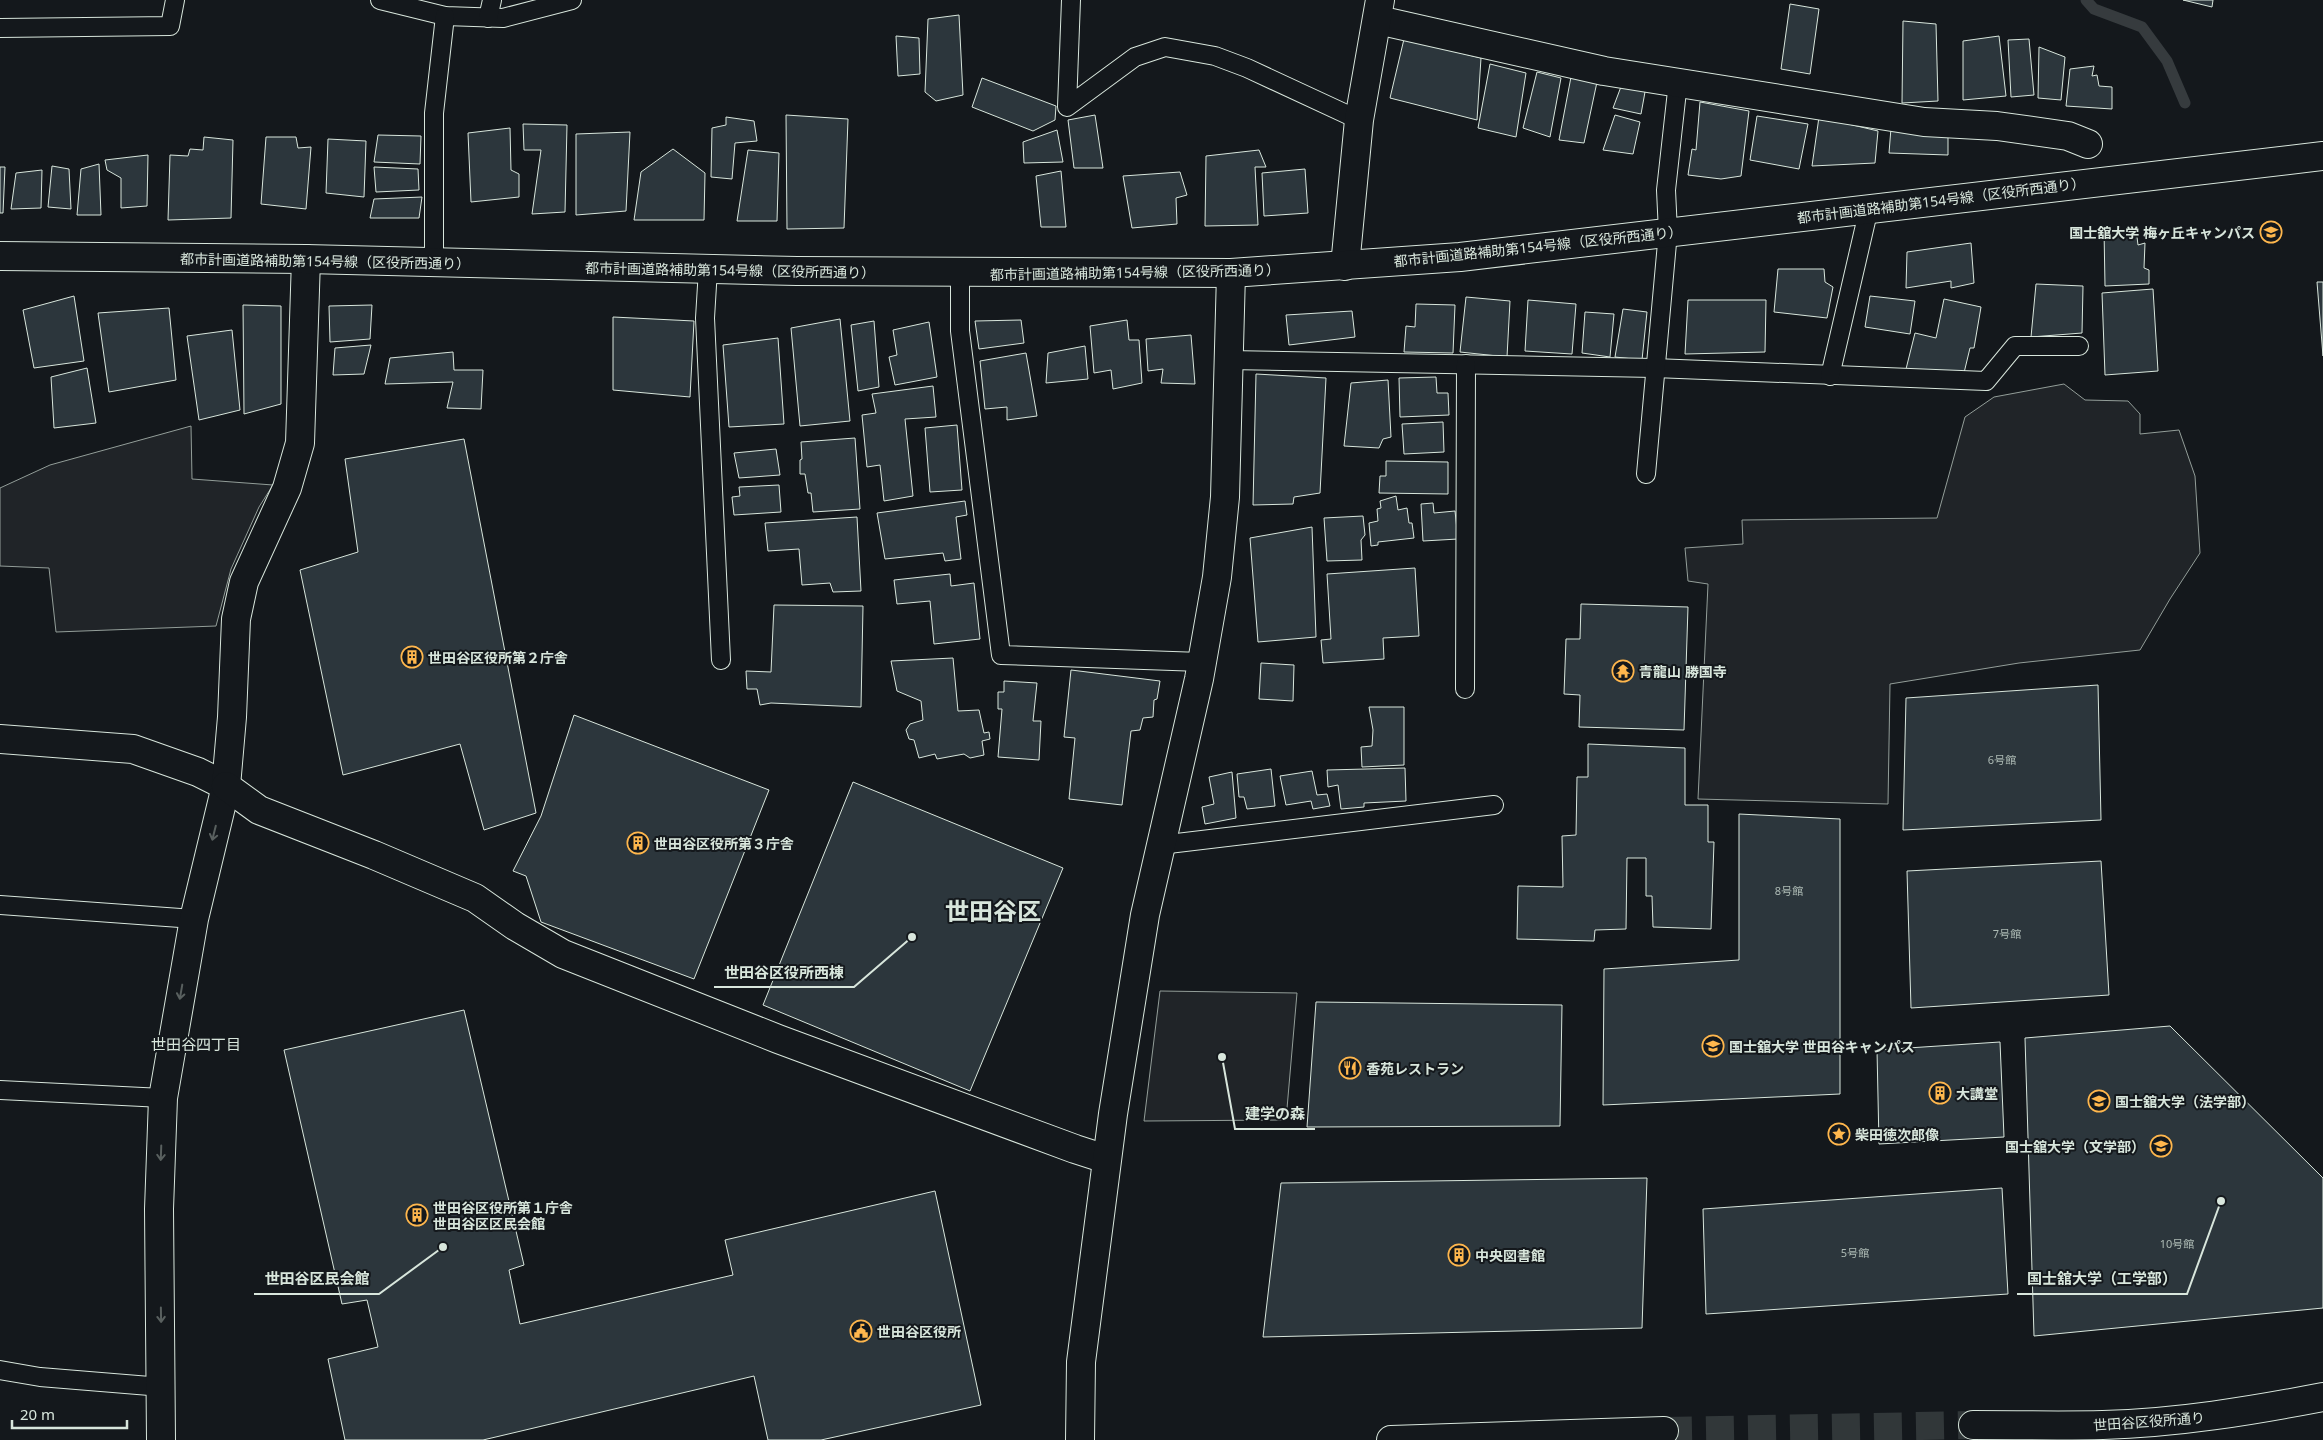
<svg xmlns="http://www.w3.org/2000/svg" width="2323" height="1440" font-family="'Noto Sans','Noto Sans JP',sans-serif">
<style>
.green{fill:#202428;stroke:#939e99}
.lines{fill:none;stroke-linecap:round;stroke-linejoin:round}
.stream{stroke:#363b3e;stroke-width:11}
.building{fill:#2c363c;stroke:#d8e6dc}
.secondary-tunnel{stroke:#313739;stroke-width:28;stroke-dasharray:28 14;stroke-linecap:butt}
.lane-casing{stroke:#d8e6dc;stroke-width:20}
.street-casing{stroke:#d8e6dc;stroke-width:30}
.secondary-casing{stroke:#d8e6dc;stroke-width:30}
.lane{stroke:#14181c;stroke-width:18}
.street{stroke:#14181c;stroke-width:28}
.secondary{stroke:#14181c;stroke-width:28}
.oneway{stroke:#59605f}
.labels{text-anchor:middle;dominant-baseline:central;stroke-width:4;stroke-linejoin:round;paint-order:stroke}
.number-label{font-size:11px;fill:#adbab4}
.street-label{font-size:14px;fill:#d8e6dc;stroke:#14181c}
.poi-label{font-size:14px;font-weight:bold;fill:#d8e6dc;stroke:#14181c;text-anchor:start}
.neighbourhood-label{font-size:15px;fill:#d8e6dc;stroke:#14181c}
.town-label{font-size:24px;font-weight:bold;fill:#d8e6dc;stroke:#14181c}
.leader{fill:none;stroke:#d8e6dc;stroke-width:2}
.callout-dot{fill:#d8e6dc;stroke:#14181c;stroke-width:2}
.callout-label{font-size:15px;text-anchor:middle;font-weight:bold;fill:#d8e6dc;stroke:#14181c;stroke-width:4;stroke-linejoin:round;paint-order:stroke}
</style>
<rect width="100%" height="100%" fill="#14181c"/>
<!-- green -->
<g class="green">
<path d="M2064 384 2085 400 2128 401 2140 414V434L2179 430 2195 476 2200 553 2170 599 2140 650 2019 663 1890 684 1888 804 1698 799 1708 584 1688 581 1685 548 1743 544 1742 520 1937 518 1965 417 1994 397Z"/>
<path d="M191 426 192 479 273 485 259 507 231 569 216 626 56 632 49 568 0 566V488L50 465Z"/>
<path d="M1160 991 1297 993 1286 1120 1144 1121Z"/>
</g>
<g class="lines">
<!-- stream -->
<path class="stream" d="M2086 0 2094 9 2142 27 2167 61 2185 103"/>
</g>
<!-- building -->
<g class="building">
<path d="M2183 0H2213L2212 7Z"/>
<path d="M1790 4 1819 9 1810 74 1781 69Z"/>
<path d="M959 15 963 95 936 101 925 92 928 19Z"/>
<path d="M1903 21 1936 24 1938 101 1902 103Z"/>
<path d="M896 36 919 38 920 74 898 76Z"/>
<path d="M1999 36 2006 96 1963 100V41Z"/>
<path d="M1404 39 1481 58 1477 120 1390 98Z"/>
<path d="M2029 39 2034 95 2011 97 2008 40Z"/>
<path d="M2039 47 2065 57 2061 100 2038 98Z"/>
<path d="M1490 64 1526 73 1516 137 1478 128Z"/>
<path d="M2094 66 2092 76 2097 75 2099 86 2112 87V109L2066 106 2070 69Z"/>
<path d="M1537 72 1561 78 1550 137 1523 128Z"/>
<path d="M1571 77 1597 82 1584 143 1559 140Z"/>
<path d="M982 78 1056 106 1055 120 1033 131 972 107Z"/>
<path d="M1622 84 1645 92 1641 114 1613 108Z"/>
<path d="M1700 102 1749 111 1741 176 1721 179 1688 175 1692 149 1696 150Z"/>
<path d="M786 115 848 119 844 228 787 229Z"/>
<path d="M1095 115 1103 168H1074L1068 120Z"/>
<path d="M1615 115 1640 122 1633 154 1603 150Z"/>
<path d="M1757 116 1808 124 1799 169 1750 160Z"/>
<path d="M726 117 754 121 757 141 735 143 732 179 711 177 712 128 726 125Z"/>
<path d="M1819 117 1878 131 1875 163 1812 166Z"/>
<path d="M523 124 567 125 565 212 532 214 541 150H524Z"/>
<path d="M510 128 511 170 519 174V197L471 202 468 133Z"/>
<path d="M1891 128 1948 132V155L1889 153Z"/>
<path d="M1057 130 1063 162 1024 163 1023 142Z"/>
<path d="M630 132 626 211 576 215V134Z"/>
<path d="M378 135 421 136 420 164 374 162Z"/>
<path d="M204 137 233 140 231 218 168 220 170 155 188 156 190 149 203 150Z"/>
<path d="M266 137H296L298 148 311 147 306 209 261 204Z"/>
<path d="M328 139 366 141 364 197 326 193Z"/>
<path d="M673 149 705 173 704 220H634L641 172Z"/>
<path d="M748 150 779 153 777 221H737Z"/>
<path d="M1259 150 1266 167H1255L1258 225 1205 226 1206 156Z"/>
<path d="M148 155 147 206 121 208V178L107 170 105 160Z"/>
<path d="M99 164 101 215H77L81 169Z"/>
<path d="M52 166 69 169 71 209 48 207Z"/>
<path d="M0 167H5L3 213H0Z"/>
<path d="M374 167 418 169 419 190 376 192Z"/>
<path d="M1305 169 1308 213 1264 216 1262 173Z"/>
<path d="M42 170 41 208 11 209 16 173Z"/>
<path d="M1061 171 1066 227H1041L1036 176Z"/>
<path d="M1180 172 1187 195 1176 198 1177 224 1132 228 1123 176Z"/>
<path d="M422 197 419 218H370L374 199Z"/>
<path d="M2104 229H2136L2138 245 2145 243 2144 268 2149 270V284L2105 286Z"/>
<path d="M1971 243 1974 283 1951 288V281L1906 288 1907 252Z"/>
<path d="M1778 269H1824L1825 282 1833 287 1827 318 1774 312Z"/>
<path d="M2317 282H2323V356Z"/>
<path d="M2036 284 2083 286 2082 333 2031 337Z"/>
<path d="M2153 289 2158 371 2105 375 2102 293Z"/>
<path d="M74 296 84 361 34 368 23 310Z"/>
<path d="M1870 296 1915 301 1910 334 1865 327Z"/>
<path d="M1466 297 1510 301 1507 357 1460 352Z"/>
<path d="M1944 299 1981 307 1974 348H1970L1963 377 1906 369 1915 333 1936 338Z"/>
<path d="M1528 300 1576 304 1572 354 1525 351Z"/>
<path d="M1688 300H1766L1765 352 1685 354Z"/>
<path d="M1416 304 1455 305 1453 353 1404 352 1406 326 1415 327Z"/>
<path d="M243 305 281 306V404L244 414Z"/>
<path d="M372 305 370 339 330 342 329 306Z"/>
<path d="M169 308 176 380 109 392 98 313Z"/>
<path d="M1623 309 1647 312 1642 360 1615 357Z"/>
<path d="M1352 311 1355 337 1289 345 1286 315Z"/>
<path d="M1585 312 1614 314 1610 357 1582 353Z"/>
<path d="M613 317 694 321 690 397 613 390Z"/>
<path d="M840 319 850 421 800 426 791 328Z"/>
<path d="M1021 320 1024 343 979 349 975 321Z"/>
<path d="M1127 320 1129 340H1139L1142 383 1113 389 1111 370 1094 373 1090 326Z"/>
<path d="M874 321 879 387 858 391 851 325Z"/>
<path d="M929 322 937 377 895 385 889 357 897 355 893 330Z"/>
<path d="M232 330 240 410 199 420 187 336Z"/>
<path d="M1191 335 1195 384 1161 383 1163 369 1148 371 1146 339Z"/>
<path d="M778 338 784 424 729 427 723 345Z"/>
<path d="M371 345 364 374 333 375 335 348Z"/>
<path d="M1085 346 1088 379 1046 383 1048 353Z"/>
<path d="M453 352 454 370H483L481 409 447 408 453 382 385 384 390 358Z"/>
<path d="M1026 353 1037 416 1007 420V407L985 409 980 361Z"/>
<path d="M87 368 96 423 54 428 51 377Z"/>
<path d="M1256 374 1326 378 1320 493 1294 497 1293 504 1253 505Z"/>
<path d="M1436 377 1437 393H1448L1449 415 1400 417 1399 378Z"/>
<path d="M1388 380 1391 437 1383 439 1379 448 1344 446 1351 383Z"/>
<path d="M933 386 936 417 905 419 913 496 884 501 880 465 867 467 862 415 876 413 872 394Z"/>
<path d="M1443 422 1444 452 1404 454 1402 424Z"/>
<path d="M957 425 962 490 930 492 925 428Z"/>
<path d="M855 438 860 509 813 512 811 493H808L805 474H800V460L802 459 801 442Z"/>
<path d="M464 439 536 813 484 830 460 744 343 775 300 570 358 552 345 459Z"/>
<path d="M776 449 780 475 739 478 734 453Z"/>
<path d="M1386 461 1448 462V494L1379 493 1380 476H1386Z"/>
<path d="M779 485 781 512 734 515 732 497 740 496 739 487Z"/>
<path d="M1396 496 1398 510 1407 508 1409 523H1412L1414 538 1378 542V545L1371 546 1369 523 1378 521 1377 509 1381 508 1380 501Z"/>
<path d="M965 501 967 515 956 517 961 559 945 561 943 553 885 559 877 513Z"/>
<path d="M1433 503 1434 513 1455 511 1458 539 1423 541 1421 504Z"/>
<path d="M1363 516 1365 535 1361 540 1362 560 1327 561 1324 518Z"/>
<path d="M857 517 861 591 833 592 830 583 802 585 799 549 768 551 765 523Z"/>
<path d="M1312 527 1316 637 1258 642 1250 538Z"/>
<path d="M1415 568 1419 636 1383 638 1384 659 1323 663 1321 640 1331 639 1327 574Z"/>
<path d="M950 574 951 586 974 583 980 639 934 644 930 601 897 604 894 580Z"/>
<path d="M1581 604 1688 607 1684 730 1579 727 1580 695 1564 694 1566 639H1580Z"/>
<path d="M774 605 863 606 861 707 771 703 760 705 757 689H747L746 671 771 672Z"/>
<path d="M953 658 958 711 979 710 984 733 989 732 990 739 982 741 984 755 970 758 964 754 937 759 935 754 919 758 914 740 909 739 906 730 910 724 923 720 921 701 897 691 891 661Z"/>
<path d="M1261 663 1294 665 1293 701 1259 699Z"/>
<path d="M1071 670 1160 681 1157 699 1154 700 1153 717 1143 718 1140 730 1131 731 1122 805 1069 799 1075 738 1064 737Z"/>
<path d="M1004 681 1037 683 1033 721H1041L1039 760 998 757 1002 709H998V692H1004Z"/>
<path d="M2098 685 2101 820 1903 830 1906 698Z"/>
<path d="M1369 707H1404V765L1362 767 1361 747 1372 746 1373 730Z"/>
<path d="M574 715 769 790 694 979 541 922 526 876 513 871 541 816Z"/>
<path d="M1588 744 1685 748V805H1708V842H1714L1711 929 1653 927 1652 896H1646V858H1627L1626 929 1595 930 1594 941 1517 939 1518 886 1563 887 1562 836 1576 835 1577 777H1588Z"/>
<path d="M1405 768 1406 801 1364 803V807L1341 809 1338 785 1328 787 1327 770Z"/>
<path d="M1271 769 1275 806 1247 809 1244 797H1239L1237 774Z"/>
<path d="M1312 771 1317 795 1327 794 1330 806 1313 809 1311 801 1286 805 1280 776Z"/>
<path d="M1232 772 1236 818 1205 824 1202 807 1214 804 1209 777Z"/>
<path d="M853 782 1063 868 970 1091 763 1005Z"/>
<path d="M1739 814 1840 819V1094L1603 1105 1604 969 1739 960Z"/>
<path d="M2101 861 2109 995 1911 1008 1907 871Z"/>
<path d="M1316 1002 1562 1005 1560 1126 1307 1127Z"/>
<path d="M464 1010 524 1265 509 1270 520 1324 733 1275 725 1240 935 1191 981 1405 821 1440H768L754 1376 483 1440H345L328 1359 378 1347 367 1300 342 1304 284 1050Z"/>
<path d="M2170 1026 2323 1178V1308L2034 1336 2025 1038Z"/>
<path d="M2000 1042 2004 1137 1879 1144 1877 1050Z"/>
<path d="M1647 1178 1642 1328 1263 1337 1281 1183Z"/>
<path d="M2002 1188 2008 1294 1706 1314 1703 1209Z"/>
</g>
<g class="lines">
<!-- secondary-tunnel -->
<path class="secondary-tunnel" d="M1664 1431 1973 1425"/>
<!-- lane casing -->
<g class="lane-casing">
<g id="lane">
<path d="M380 0 445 16 503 18 572 0"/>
<path d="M1071 0 1067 107 1135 57 1165 47 1215 56 1247 68 1359 120"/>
<path d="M488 18 492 0"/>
<path d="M0 28 170 26 175 0"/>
<path d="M434 264V113L445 16"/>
<path d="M708 269 705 318 721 660"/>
<path d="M960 274V331L1001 655 1201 662"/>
<path d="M1228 360 1654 368 1986 381 2015 346H2079"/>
<path d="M1830 376 1869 208"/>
<path d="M1646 474 1668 232 1666 190 1678 82"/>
<path d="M1465 689 1466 364"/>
<path d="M1160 845 1494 805"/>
<path d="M0 905 194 919"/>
<path d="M0 1090 163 1098"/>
<path d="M0 1370 40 1377 162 1387"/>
</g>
</g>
<!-- street casing -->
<g class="street-casing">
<g id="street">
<path d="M1378 20 1604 71 1924 122 1997 126 2068 136 2088 144"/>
<path d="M1345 266 1359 120 1380 0"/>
<path d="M0 739 133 749 198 772 226 786"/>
<path d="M161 1440 159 1209 163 1098 194 919 226 786 232 717 236 619 244 582 287 488 300 443 306 259"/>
</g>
</g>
<!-- secondary casing -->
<g class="secondary-casing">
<g id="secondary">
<path d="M0 256 306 259 797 271 1231 273 1460 257 2323 156"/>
<path d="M226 786 259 810 374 855 475 898 515 926 563 954 778 1039 1075 1149 1106 1159"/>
<path d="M1973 1425C2016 1425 2060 1426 2103 1425 2177 1423 2250 1411 2323 1397"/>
<path d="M1080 1440 1081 1362 1113 1114 1145 915 1199 679 1217 577 1225 497 1231 273"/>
<path d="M1391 1440 1664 1431"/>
</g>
</g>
<!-- lane -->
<use href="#lane" class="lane"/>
<!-- street -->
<use href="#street" class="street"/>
<!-- secondary -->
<use href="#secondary" class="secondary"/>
</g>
<!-- one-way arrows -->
<defs><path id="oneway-shaft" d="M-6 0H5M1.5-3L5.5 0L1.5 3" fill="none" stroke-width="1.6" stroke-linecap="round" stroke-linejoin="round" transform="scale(1.25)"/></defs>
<g class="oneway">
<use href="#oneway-shaft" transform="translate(214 833) rotate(104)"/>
<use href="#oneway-shaft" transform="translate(181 992) rotate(100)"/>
<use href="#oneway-shaft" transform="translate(161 1153) rotate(92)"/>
<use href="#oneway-shaft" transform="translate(161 1315) rotate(89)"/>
</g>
<!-- icons -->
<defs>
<g id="university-ring" transform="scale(1.125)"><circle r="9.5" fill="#14181c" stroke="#ffb74d" stroke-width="1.5"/><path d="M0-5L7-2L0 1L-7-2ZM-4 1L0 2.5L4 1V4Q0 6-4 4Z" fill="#ffb74d"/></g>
<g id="building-ring" transform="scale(1.125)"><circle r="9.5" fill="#14181c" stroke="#ffb74d" stroke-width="1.5"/><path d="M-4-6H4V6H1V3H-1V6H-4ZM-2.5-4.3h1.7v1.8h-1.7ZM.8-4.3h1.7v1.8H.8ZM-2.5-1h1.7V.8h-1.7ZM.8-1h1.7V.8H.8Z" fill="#ffb74d"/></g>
<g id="temple-ring" transform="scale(1.125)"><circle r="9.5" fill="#14181c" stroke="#ffb74d" stroke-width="1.5"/><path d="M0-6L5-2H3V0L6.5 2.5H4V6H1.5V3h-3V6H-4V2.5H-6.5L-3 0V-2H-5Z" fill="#ffb74d"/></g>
<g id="restaurant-ring" transform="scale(1.125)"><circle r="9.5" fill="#14181c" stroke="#ffb74d" stroke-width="1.5"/><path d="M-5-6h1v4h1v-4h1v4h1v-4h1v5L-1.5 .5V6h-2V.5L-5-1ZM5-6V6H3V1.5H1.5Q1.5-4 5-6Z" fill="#ffb74d"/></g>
<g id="sight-ring" transform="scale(1.125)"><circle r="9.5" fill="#14181c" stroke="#ffb74d" stroke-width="1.5"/><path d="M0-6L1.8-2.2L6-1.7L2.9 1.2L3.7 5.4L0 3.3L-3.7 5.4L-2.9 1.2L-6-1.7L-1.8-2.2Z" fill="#ffb74d"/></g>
<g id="civic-ring" transform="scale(1.125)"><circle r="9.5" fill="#14181c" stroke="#ffb74d" stroke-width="1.5"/><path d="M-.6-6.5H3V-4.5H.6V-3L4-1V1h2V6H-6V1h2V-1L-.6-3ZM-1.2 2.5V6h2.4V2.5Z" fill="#ffb74d"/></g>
</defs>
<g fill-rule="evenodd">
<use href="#university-ring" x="2271" y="232"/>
<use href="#building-ring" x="412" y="657"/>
<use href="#temple-ring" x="1623" y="671"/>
<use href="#building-ring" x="638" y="843"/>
<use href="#university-ring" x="1713" y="1046"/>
<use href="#restaurant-ring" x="1350" y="1068"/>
<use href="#building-ring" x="1940" y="1093"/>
<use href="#university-ring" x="2099" y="1101"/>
<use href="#sight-ring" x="1839" y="1134"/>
<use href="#university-ring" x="2161" y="1146"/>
<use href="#building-ring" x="417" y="1215"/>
<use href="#building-ring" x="1459" y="1255"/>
<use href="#civic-ring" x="861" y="1331"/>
</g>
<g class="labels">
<!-- number labels -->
<g class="number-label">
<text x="2002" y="759">6号館</text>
<text x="1789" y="890">8号館</text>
<text x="2007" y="933">7号館</text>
<text x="2177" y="1243">10号館</text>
<text x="1855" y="1252">5号館</text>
</g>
<!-- street labels -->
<g class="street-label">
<text transform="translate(1941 200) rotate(-7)">都市計画道路補助第154号線（区役所西通り）</text>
<text transform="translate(1538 246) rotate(-6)">都市計画道路補助第154号線（区役所西通り）</text>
<text transform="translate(325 261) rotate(1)">都市計画道路補助第154号線（区役所西通り）</text>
<text transform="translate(730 270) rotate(1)">都市計画道路補助第154号線（区役所西通り）</text>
<text transform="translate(1135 272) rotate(-1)">都市計画道路補助第154号線（区役所西通り）</text>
<text transform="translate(2149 1421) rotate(-4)">世田谷区役所通り</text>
</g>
<!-- poi labels -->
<g class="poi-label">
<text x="2255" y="232" text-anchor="end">国士舘大学 梅ヶ丘キャンパス</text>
<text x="428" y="657">世田谷区役所第２庁舎</text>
<text x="1639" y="671">青龍山 勝国寺</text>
<text x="654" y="843">世田谷区役所第３庁舎</text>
<text x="1729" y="1046">国士舘大学 世田谷キャンパス</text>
<text x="1366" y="1068">香苑レストラン</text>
<text x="1956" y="1093">大講堂</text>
<text x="2115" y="1101">国士舘大学（法学部）</text>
<text x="1855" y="1134">柴田徳次郎像</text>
<text x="2145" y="1146" text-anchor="end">国士舘大学（文学部）</text>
<text x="433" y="1207">世田谷区役所第１庁舎<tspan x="433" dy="16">世田谷区区民会館</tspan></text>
<text x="1475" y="1255">中央図書館</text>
<text x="877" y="1331">世田谷区役所</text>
</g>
<!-- neighbourhood labels -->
<g class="neighbourhood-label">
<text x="196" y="1044">世田谷四丁目</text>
</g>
<!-- town labels -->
<g class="town-label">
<text x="993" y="910">世田谷区</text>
</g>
</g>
<!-- callouts -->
<path class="leader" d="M912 937L854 987H714M1222 1057L1235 1129H1315M443 1247L379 1294H254M2221 1201L2187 1294H2017"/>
<g class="callout-dot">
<circle cx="912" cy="937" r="5"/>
<circle cx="1222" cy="1057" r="5"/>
<circle cx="443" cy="1247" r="5"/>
<circle cx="2221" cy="1201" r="5"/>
</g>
<g class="callout-label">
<text x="784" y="978">世田谷区役所西棟</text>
<text x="1275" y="1119">建学の森</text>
<text x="317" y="1284">世田谷区民会館</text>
<text x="2102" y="1284">国士舘大学（工学部）</text>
</g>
<!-- scale -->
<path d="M12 1420v8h115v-8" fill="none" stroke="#d8e6dc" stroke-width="2.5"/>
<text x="20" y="1420" font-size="15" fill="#d8e6dc" stroke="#14181c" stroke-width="4" paint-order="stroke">20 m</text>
</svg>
